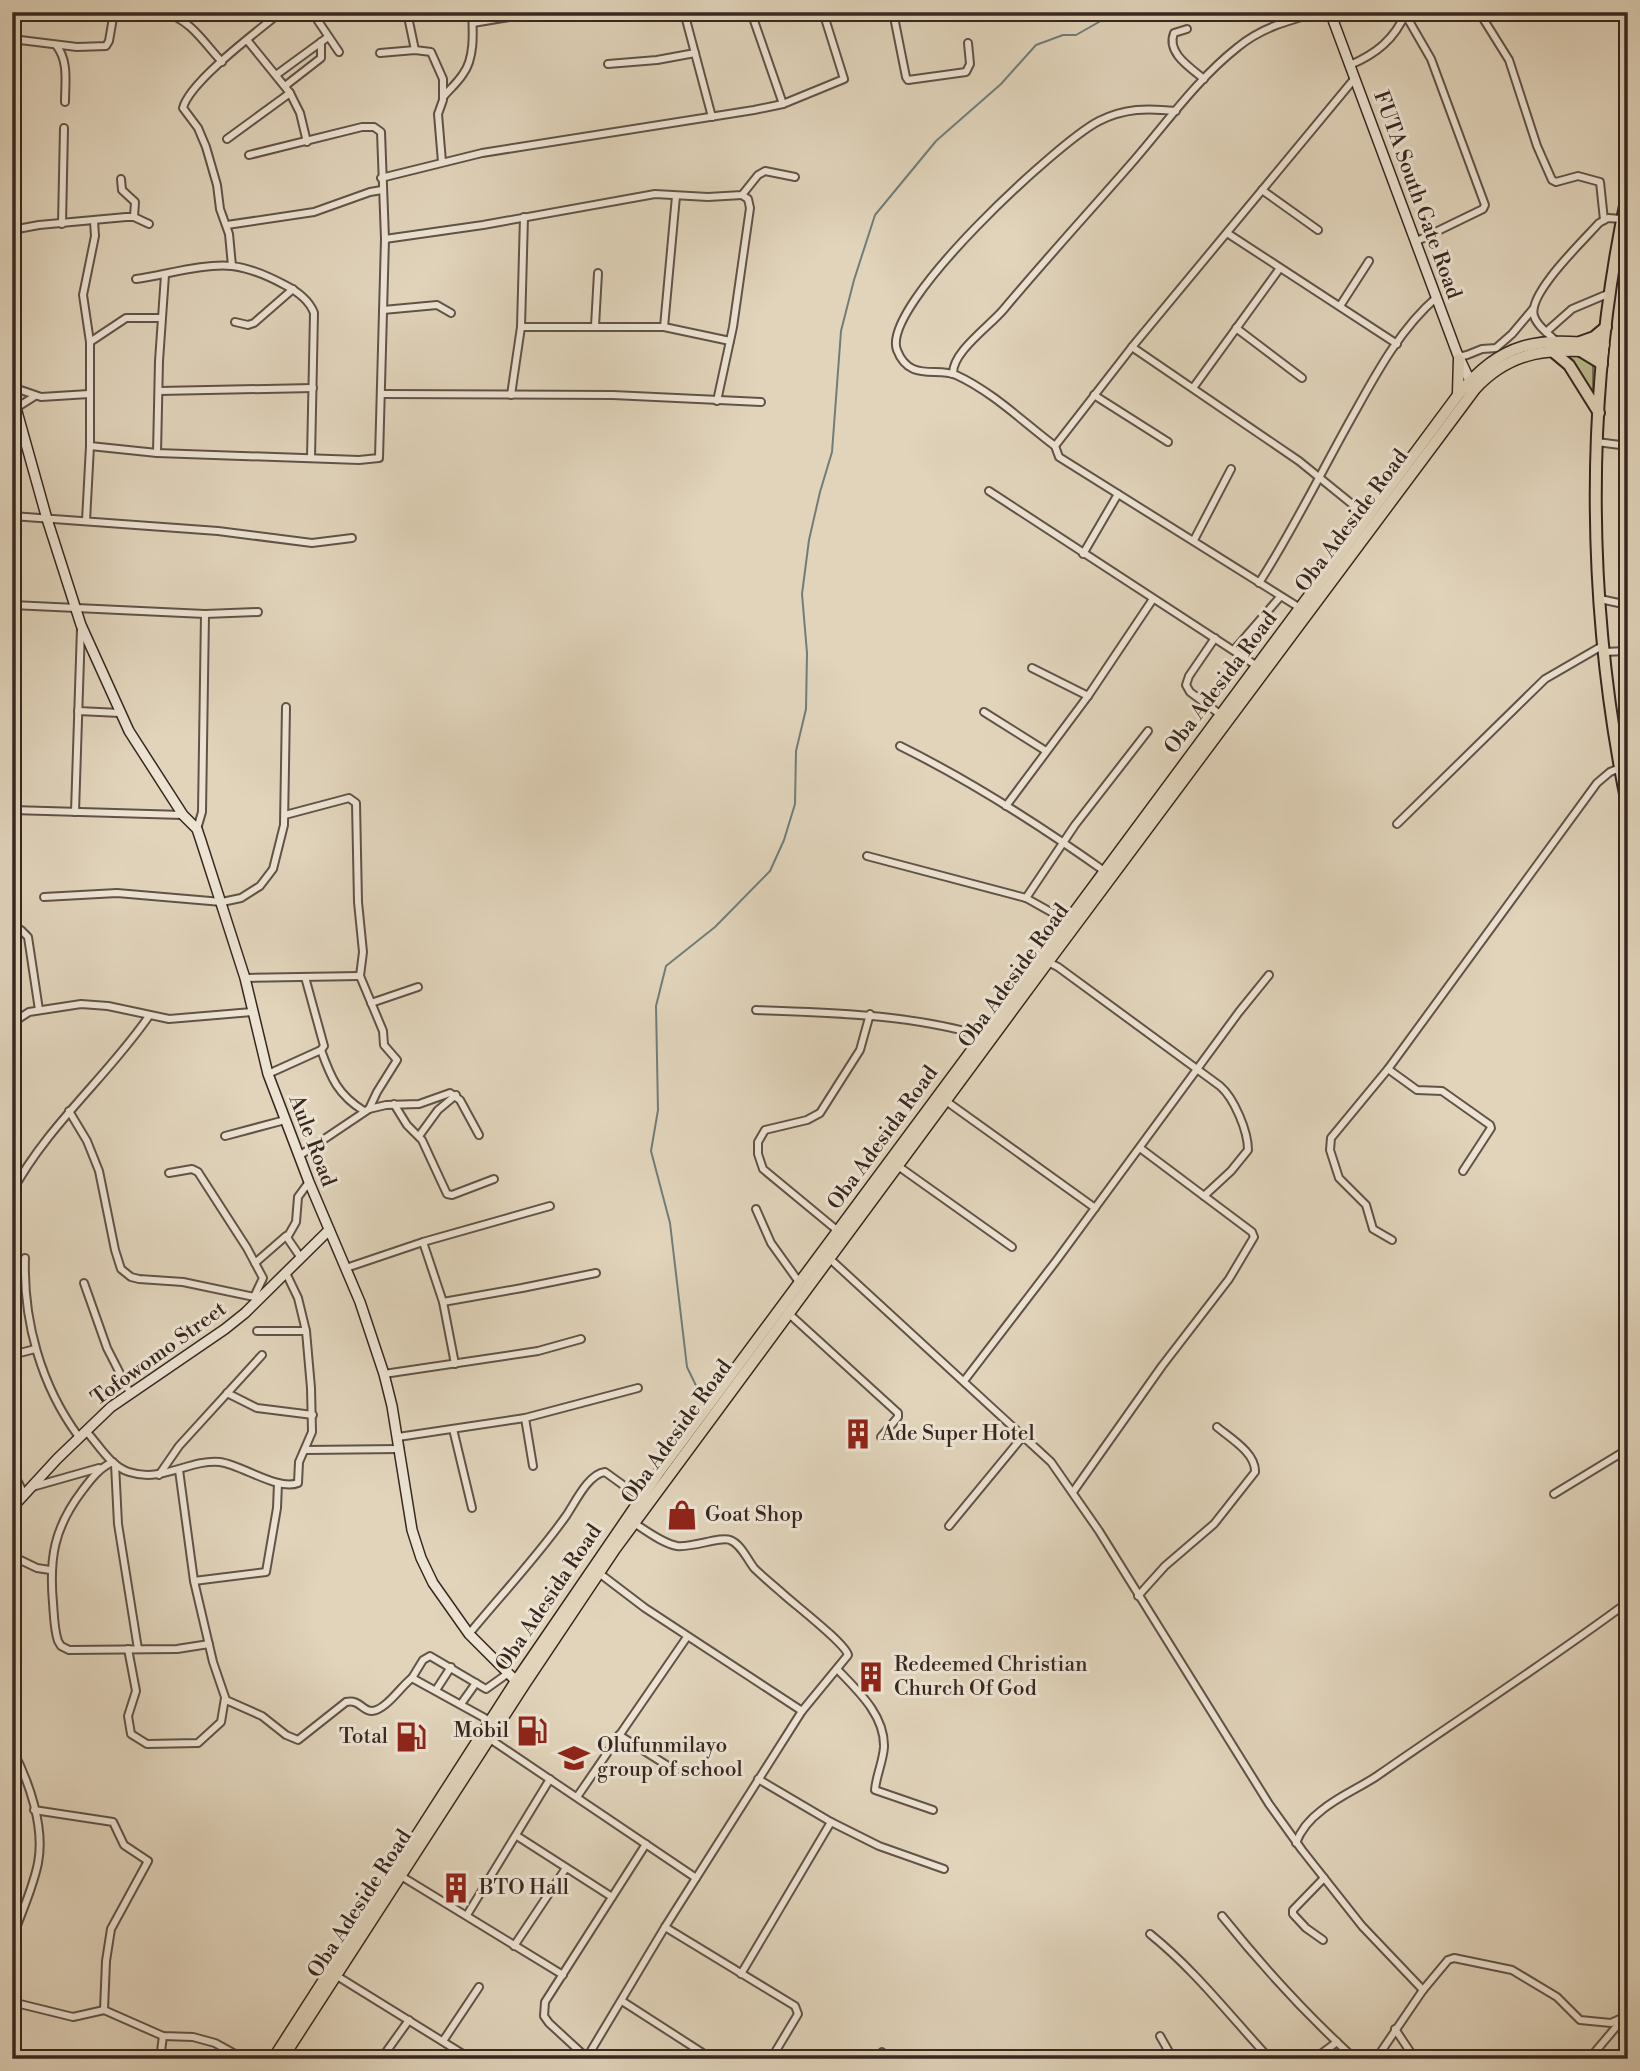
<svg xmlns="http://www.w3.org/2000/svg" width="1640" height="2071" font-family="'Libre Bodoni',serif">
<style>
.green{fill:#babb8b;stroke:#797156;stroke-width:2}
.lines{fill:none;stroke-linecap:round;stroke-linejoin:round}
.stream{stroke:#707d79;stroke-width:2}
.street-casing{stroke:#625247;stroke-width:10}
.secondary-casing{stroke:#382720;stroke-width:12}
.primary-casing{stroke:#382720;stroke-width:13}
.highway-casing{stroke:#382720;stroke-width:14}
.street{stroke:#ece3d3;stroke-width:6}
.secondary{stroke:#ece3d3;stroke-width:9}
.primary{stroke:#e1d4bb;stroke-width:10}
.highway{stroke:#e1d4bb;stroke-width:10}
.labels{text-anchor:middle;dominant-baseline:central;stroke-width:6;stroke-linejoin:round;paint-order:stroke}
.street-label{font-size:21px;fill:#382720;stroke:#ece3d3}
.poi-label{font-size:21px;fill:#382720;stroke:#ece3d3;text-anchor:start}
</style>
<rect width="100%" height="100%" fill="#e1d4bb"/>
<filter id="stains"><feTurbulence type="fractalNoise" baseFrequency=".00286" numOctaves="4"/><feColorMatrix values="0 0 0 0 .2 0 0 0 0 .09 0 0 0 0 .02 0 0 0 .5 -.17"/></filter>
<radialGradient id="worn" r=".72"><stop offset=".6" stop-color="#630" stop-opacity="0"/><stop offset="1" stop-color="#630" stop-opacity=".3"/></radialGradient>
<!-- green -->
<path class="green" d="M1560 352 1582 357 1593 364V398Z"/>
<g class="lines">
<!-- stream -->
<path class="stream" d="M703 1400 687 1367 670 1223 651 1151 658 1110 656 1006 666 966 715 927 770 871 784 840 795 804 796 751 806 709 807 653 802 594 809 540 820 492 832 452 841 331 854 280 875 215 936 141 1001 84 1036 45 1063 35H1076L1106 18 1110 12"/>
<!-- street casing -->
<g class="street-casing">
<g id="street">
<path d="M312 12 339 52"/>
<path d="M407 12 415 50"/>
<path d="M684 12 712 117"/>
<path d="M751 12 783 104"/>
<path d="M893 12 906 77 908 80 966 72 970 64 968 43"/>
<path d="M1479 12 1509 60 1537 146 1552 180 1556 182 1578 176 1600 182 1604 220"/>
<path d="M165 13C190 19 205 44 222 62"/>
<path d="M1405 14 1431 59 1485 205 1483 209 1415 242"/>
<path d="M473 23 539 12"/>
<path d="M1187 29 1174 33C1166 53 1191 68 1204 79"/>
<path d="M12 39 77 47 106 46 109 41 114 12"/>
<path d="M247 40 290 93 300 113 307 142"/>
<path d="M56 45C69 61 65 82 65 102"/>
<path d="M380 53 415 50 431 52 443 79V100L438 114 442 162"/>
<path d="M608 64 657 60 695 53"/>
<path d="M1350 65C1376 54 1395 39 1406 12"/>
<path d="M276 75 328 37"/>
<path d="M285 86 321 58V42"/>
<path d="M444 96C450 89 458 82 463 74 475 58 473 31 472 12"/>
<path d="M1176 111C1147 108 1125 108 1099 121 1058 142 880 306 897 350 909 382 936 367 956 375 993 392 1023 422 1055 446L1059 457 1300 608"/>
<path d="M227 139 290 93"/>
<path d="M381 178 482 153 754 110 783 104 844 79 823 12"/>
<path d="M121 179 122 190 135 202 134 217"/>
<path d="M1262 190 1318 230"/>
<path d="M62 224 64 128"/>
<path d="M227 225 314 212 370 192 382 190"/>
<path d="M12 230 39 225 126 217H134L149 224"/>
<path d="M1227 233 1397 344"/>
<path d="M385 239 483 225 655 194 708 197 742 195 758 175 765 171 795 177"/>
<path d="M232 266 229 234 220 209 217 185 206 147 198 128 183 108C189 82 259 30 281 12"/>
<path d="M136 279C165 275 204 263 232 266 249 268 268 276 283 284 295 290 309 299 314 313L311 458"/>
<path d="M1340 306 1369 261"/>
<path d="M383 310 437 305 451 313"/>
<path d="M235 322 248 325 254 323 293 289"/>
<path d="M595 326 598 273"/>
<path d="M521 327H664L730 341"/>
<path d="M664 327 676 196"/>
<path d="M1236 328 1302 378"/>
<path d="M1546 332 1572 309 1610 293"/>
<path d="M1556 341C1549 334 1537 326 1534 316 1527 294 1584 240 1599 223L1608 218 1621 219"/>
<path d="M90 342 126 318H161"/>
<path d="M1132 347 1299 461 1368 517"/>
<path d="M1458 357 1467 355 1482 349 1496 348 1512 334 1533 309"/>
<path d="M953 374C952 352 990 326 1004 309 1045 260 1088 213 1130 165 1165 125 1196 80 1238 47 1262 27 1290 20 1320 12"/>
<path d="M12 387 41 397 89 394"/>
<path d="M1193 388 1280 268"/>
<path d="M159 391 313 388"/>
<path d="M382 394 613 395 761 402"/>
<path d="M511 395 521 327 524 217"/>
<path d="M1094 395 1168 442"/>
<path d="M717 401 733 327 750 208 748 199 742 195"/>
<path d="M16 408 35 396"/>
<path d="M1597 442 1628 446"/>
<path d="M90 446 157 453 359 460 379 458 385 239 381 132 374 127H362L249 155"/>
<path d="M1055 446 1132 347 1355 78"/>
<path d="M157 453 159 361 165 275"/>
<path d="M989 491 1257 666"/>
<path d="M12 516 218 531 312 543 352 538"/>
<path d="M86 521 90 446V342L83 295 95 236 94 221"/>
<path d="M1194 540 1231 469"/>
<path d="M1083 554 1118 494"/>
<path d="M1259 583C1295 527 1323 468 1356 410 1378 370 1402 327 1437 297"/>
<path d="M1600 599 1628 605"/>
<path d="M12 605 205 614 258 612"/>
<path d="M1215 638 1189 676 1186 685 1190 692 1221 715"/>
<path d="M1234 650 1280 597"/>
<path d="M1603 652 1628 651"/>
<path d="M1032 668 1088 696"/>
<path d="M78 711 120 713"/>
<path d="M984 712 1046 751"/>
<path d="M900 746C973 782 1041 826 1107 873"/>
<path d="M1006 806 1088 696 1153 599"/>
<path d="M12 810 183 815"/>
<path d="M75 812 81 628"/>
<path d="M285 815 349 798 356 803 358 902 363 952 360 976 383 1031 384 1045 397 1060 377 1092 369 1109"/>
<path d="M1397 824 1545 679 1602 646"/>
<path d="M197 829 202 812 205 614"/>
<path d="M867 856 1026 898 1067 921"/>
<path d="M44 897 117 893 222 902 241 898 260 886 273 869 284 825 286 707"/>
<path d="M1026 898 1075 825 1148 731"/>
<path d="M12 931 21 930 28 937 39 1010"/>
<path d="M1048 962 1058 967 1220 1086C1234 1098 1248 1131 1248 1150L1231 1171 1204 1196"/>
<path d="M305 977 324 1046 321 1050C331 1078 338 1095 364 1111"/>
<path d="M245 978 360 976"/>
<path d="M371 1003 418 987"/>
<path d="M756 1010C832 1013 909 1014 983 1036"/>
<path d="M12 1023 29 1012 81 1004 108 1006 169 1019 252 1012"/>
<path d="M1388 1069 1417 1090 1442 1091 1490 1125 1491 1128 1463 1171"/>
<path d="M268 1074 321 1050"/>
<path d="M946 1101 1095 1208"/>
<path d="M394 1104 407 1125 422 1140 447 1194 452 1195 494 1179"/>
<path d="M69 1111 87 1141 99 1171 115 1250 121 1269 131 1277 139 1279 183 1282 259 1298"/>
<path d="M225 1136 285 1120"/>
<path d="M419 1136 438 1110 456 1095"/>
<path d="M299 1156 369 1109 386 1105 419 1104 450 1093 460 1100 479 1135"/>
<path d="M898 1166 1012 1247"/>
<path d="M169 1173 192 1169 198 1172 247 1248 263 1278 254 1297"/>
<path d="M12 1192C47 1126 107 1077 149 1016"/>
<path d="M756 1209 771 1243 799 1282"/>
<path d="M838 1231 763 1169 758 1154V1142L765 1130 807 1120 820 1113 860 1050 870 1014"/>
<path d="M288 1236 296 1222 298 1197 309 1182"/>
<path d="M1392 1240 1373 1229 1366 1205 1339 1178 1330 1150 1331 1138 1388 1069 1597 783 1610 772 1620 768"/>
<path d="M423 1242 443 1302 455 1364"/>
<path d="M25 1258C23 1321 41 1386 79 1437"/>
<path d="M829 1258 1051 1462 1099 1531 1269 1804 1302 1850 1362 1926 1423 1990 1448 1960 1454 1958 1512 1970 1557 1997 1580 2020 1611 2023 1628 2015"/>
<path d="M255 1263 286 1236 301 1258"/>
<path d="M346 1268 423 1242 550 1206"/>
<path d="M84 1283 107 1348 130 1393"/>
<path d="M443 1302 522 1288 596 1273"/>
<path d="M787 1312 898 1413V1417L881 1437"/>
<path d="M257 1331H306"/>
<path d="M12 1355 35 1349"/>
<path d="M384 1374 538 1351 581 1339"/>
<path d="M964 1381 1056 1261 1239 1012 1269 975"/>
<path d="M227 1393 257 1408 313 1415"/>
<path d="M525 1418 533 1466"/>
<path d="M453 1429 472 1508"/>
<path d="M86 1431C99 1445 110 1466 129 1472 163 1483 189 1459 220 1462 242 1465 278 1491 298 1483L299 1462 312 1432 311 1388 306 1331 298 1298 286 1273"/>
<path d="M398 1437 525 1418 638 1388"/>
<path d="M305 1450 400 1449"/>
<path d="M113 1462C99 1468 91 1479 82 1491 54 1528 49 1558 53 1603 54 1615 54 1629 58 1641L61 1646 69 1650 177 1649 209 1644"/>
<path d="M115 1464 118 1524 138 1649"/>
<path d="M12 1470 24 1494"/>
<path d="M179 1470 194 1581 213 1662 226 1700 262 1716 286 1735 298 1740 346 1702C360 1699 362 1711 372 1711 386 1710 402 1685 412 1678L490 1721"/>
<path d="M159 1475 179 1446 262 1355"/>
<path d="M32 1487 99 1468"/>
<path d="M1073 1492 1162 1366 1229 1279 1254 1237 1252 1232 1140 1148"/>
<path d="M1554 1494 1628 1449"/>
<path d="M949 1526 1024 1435"/>
<path d="M12 1556 37 1568 50 1570"/>
<path d="M599 1573 645 1608 802 1711"/>
<path d="M194 1581 266 1572 277 1508 278 1483"/>
<path d="M1138 1596 1165 1566 1214 1524 1255 1472C1256 1453 1230 1438 1217 1427"/>
<path d="M469 1634C501 1595 537 1557 566 1516 575 1503 588 1474 605 1472L641 1498"/>
<path d="M128 1649 136 1691 128 1716 131 1734 147 1744 198 1743 221 1722 225 1698"/>
<path d="M837 1669C857 1690 885 1715 884 1747 883 1762 876 1776 875 1790L933 1810"/>
<path d="M412 1678 423 1660 430 1656 486 1689 507 1674"/>
<path d="M436 1690 451 1667"/>
<path d="M461 1704 476 1683"/>
<path d="M619 1735 676 1771"/>
<path d="M490 1739 696 1878"/>
<path d="M12 1749C29 1781 45 1827 38 1863 33 1889 20 1915 12 1940"/>
<path d="M758 1779 831 1822 879 1846 944 1869"/>
<path d="M577 1797 687 1637"/>
<path d="M34 1810 113 1822 124 1845 148 1861 111 1929 106 1961 104 2010"/>
<path d="M517 1836 612 1897"/>
<path d="M1296 1843C1301 1829 1310 1819 1322 1810 1339 1796 1359 1788 1377 1776 1460 1718 1546 1663 1628 1602"/>
<path d="M401 1876 563 1975"/>
<path d="M467 1915 550 1779"/>
<path d="M1222 1916C1263 1967 1307 2015 1355 2059"/>
<path d="M665 1927 795 2006 798 2014 771 2059"/>
<path d="M1150 1934C1195 1970 1230 2016 1270 2059"/>
<path d="M1323 1940 1306 1928 1293 1914V1910L1324 1878"/>
<path d="M514 1946 566 1868"/>
<path d="M741 1974 831 1822"/>
<path d="M337 1976 471 2059"/>
<path d="M622 2001 712 2059"/>
<path d="M12 2002 73 2017 104 2010 163 2036 193 2037 215 2043 244 2059"/>
<path d="M1395 2029 1415 2059"/>
<path d="M1160 2036 1173 2059"/>
<path d="M443 2041 479 1987"/>
<path d="M587 2058 549 2023 544 2016 545 2002 646 1844"/>
<path d="M160 2059 163 2036"/>
<path d="M381 2059 409 2020"/>
<path d="M586 2059 665 1927 802 1711 848 1655C845 1643 795 1605 782 1593 773 1585 763 1577 754 1568 747 1559 741 1544 730 1540 721 1536 692 1548 677 1546 662 1543 647 1531 634 1523"/>
<path d="M880 2059 882 2052"/>
<path d="M1314 2059 1337 2042"/>
<path d="M1376 2059 1423 1990"/>
<path d="M1589 2059 1622 2020"/>
</g>
</g>
<!-- secondary casing -->
<g class="secondary-casing">
<g id="secondary">
<path d="M1330 12 1457 353 1472 385"/>
<path d="M12 381 16 408 47 519 81 625 129 731 183 815 197 829 201 841 245 978 268 1074 309 1182 360 1302 384 1374 392 1406 412 1530 421 1558 433 1583 469 1634 516 1681"/>
<path d="M12 1508 57 1459 111 1407 225 1329 245 1313 329 1230"/>
</g>
</g>
<!-- primary casing -->
<g class="primary-casing">
<g id="primary">
<path d="M1458 393 1459 359"/>
<path d="M273 2059 516 1681 659 1472 1458 395C1501 341 1538 337 1604 345"/>
<path d="M282 2059 524 1685 615 1549 1048 962 1475 389C1512 349 1552 348 1603 352"/>
</g>
</g>
<!-- highway casing -->
<g class="highway-casing">
<g id="highway">
<path d="M1628 191C1584 393 1586 607 1628 809"/>
<path d="M1580 342 1594 337 1606 327"/>
<path d="M1551 350 1569 365 1599 413"/>
<path d="M1579 350 1602 364"/>
</g>
</g>
<!-- street -->
<use href="#street" class="street"/>
<!-- secondary -->
<use href="#secondary" class="secondary"/>
<!-- primary -->
<use href="#primary" class="primary"/>
<!-- highway -->
<use href="#highway" class="highway"/>
</g>
<!-- icons -->
<defs>
<g id="building-bare" transform="scale(2.415)"><path d="M-4-6H4V6H1V3H-1V6H-4ZM-2.5-4.3h1.7v1.8h-1.7ZM.8-4.3h1.7v1.8H.8ZM-2.5-1h1.7V.8h-1.7ZM.8-1h1.7V.8H.8Z" fill="#8f2418" stroke="#ece3d3" stroke-width="2.5" paint-order="stroke"/></g>
<g id="shop-bare" transform="scale(2.415)"><path d="M-5-2.5h2.3a2.7 3.5 0 0 1 5.4 0H5L5.5 6h-11ZM-1.5-2.5h3a1.5 2.3 0 0 0-3 0Z" fill="#8f2418" stroke="#ece3d3" stroke-width="2.5" paint-order="stroke"/></g>
<g id="fuel-bare" transform="scale(2.415)"><path d="M-5.5-6h7V0h2V4h1.3V-2.5L3-4.5l.8-.8L6-3V5H2.5V1h-1V6h-7ZM-4.2-4.7v3.2H.2V-4.7Z" fill="#8f2418" stroke="#ece3d3" stroke-width="2.5" paint-order="stroke"/></g>
<g id="school-bare" transform="scale(2.415)"><path d="M0-5L7-2L0 1L-7-2ZM-4 1L0 2.5L4 1V4Q0 6-4 4Z" fill="#8f2418" stroke="#ece3d3" stroke-width="2.5" paint-order="stroke"/></g>
</defs>
<g fill-rule="evenodd">
<use href="#building-bare" x="858" y="1434"/>
<use href="#shop-bare" x="682" y="1515"/>
<use href="#building-bare" x="871" y="1677"/>
<use href="#fuel-bare" x="532" y="1731"/>
<use href="#fuel-bare" x="411" y="1737"/>
<use href="#school-bare" x="574" y="1758"/>
<use href="#building-bare" x="456" y="1888"/>
</g>
<g class="labels">
<!-- street labels -->
<g class="street-label">
<text transform="translate(1417 195) rotate(70)">FUTA South Gate Road</text>
<text transform="translate(1352 521) rotate(-53)">Oba Adeside Road</text>
<text transform="translate(1221 683) rotate(-53)">Oba Adesida Road</text>
<text transform="translate(1014 976) rotate(-54)">Oba Adeside Road</text>
<text transform="translate(883 1138) rotate(-54)">Oba Adesida Road</text>
<text transform="translate(312 1141) rotate(69)">Aule Road</text>
<text transform="translate(159 1354) rotate(-36)">Tofowomo Street</text>
<text transform="translate(677 1432) rotate(-54)">Oba Adeside Road</text>
<text transform="translate(549 1598) rotate(-56)">Oba Adesida Road</text>
<text transform="translate(360 1904) rotate(-57)">Oba Adeside Road</text>
</g>
<!-- poi labels -->
<g class="poi-label">
<text x="881" y="1434">Ade Super Hotel</text>
<text x="705" y="1515">Goat Shop</text>
<text x="894" y="1665">Redeemed Christian<tspan x="894" dy="24">Church Of God</tspan></text>
<text x="509" y="1731" text-anchor="end">Mobil</text>
<text x="388" y="1737" text-anchor="end">Total</text>
<text x="597" y="1746">Olufunmilayo<tspan x="597" dy="24">group of school</tspan></text>
<text x="479" y="1888">BTO Hall</text>
</g>
</g>
<!-- margin -->
<rect width="1640" height="2071" fill="none" stroke="#e1d4bb" stroke-width="42"/>
<rect x="14" y="14" width="1612" height="2043" fill="none" stroke="#382720" stroke-width="3.5"/>
<rect x="21" y="21" width="1598" height="2029" fill="none" stroke="#382720" stroke-width="2"/>
<rect width="100%" height="100%" filter="url(#stains)"/>
<rect width="100%" height="100%" fill="url(#worn)"/>
</svg>
